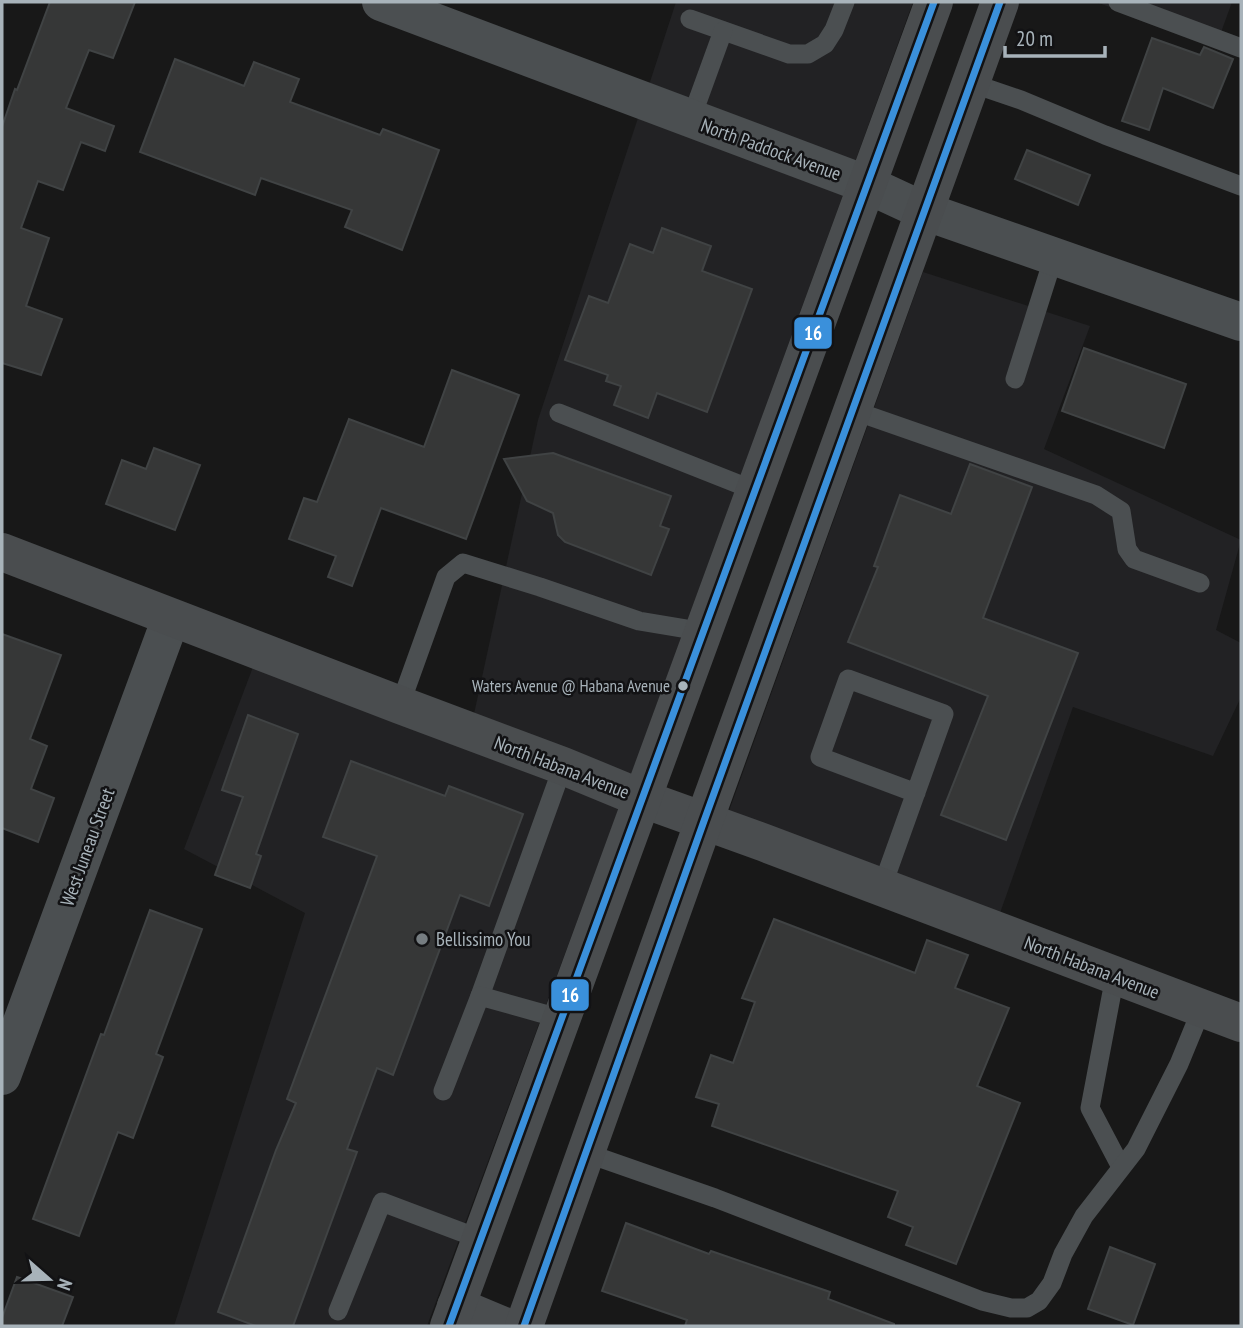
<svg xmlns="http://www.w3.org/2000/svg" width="1243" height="1328" font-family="'PT Sans Narrow',sans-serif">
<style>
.built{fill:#222224}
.building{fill:#363737;stroke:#404344;stroke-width:2}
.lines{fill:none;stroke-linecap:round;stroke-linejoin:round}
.lane{stroke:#4b4f51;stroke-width:19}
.street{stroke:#4b4f51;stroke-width:38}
.secondary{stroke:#4a4d4f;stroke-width:38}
.bus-1-casing{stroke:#121214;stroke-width:12}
.bus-1{stroke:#3a90db;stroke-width:7}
.bus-dot{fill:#a8b3ba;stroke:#121214;stroke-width:2.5}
.poi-dot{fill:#767d81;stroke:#121214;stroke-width:2.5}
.labels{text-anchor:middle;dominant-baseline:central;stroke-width:5;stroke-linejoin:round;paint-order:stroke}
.bus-label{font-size:17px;fill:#a8b3ba;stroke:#121214;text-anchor:end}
.street-label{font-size:19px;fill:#a8b3ba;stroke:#121214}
.poi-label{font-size:19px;fill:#a8b3ba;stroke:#121214;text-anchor:start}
.line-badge{stroke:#121214;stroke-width:2.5}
.badge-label{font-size:19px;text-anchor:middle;font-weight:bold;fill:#fff}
</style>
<rect width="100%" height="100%" fill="#181818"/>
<!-- built -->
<g class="built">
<path d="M676 2H913L855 162 649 85Z"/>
<path d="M1096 2H1232L1216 46Z"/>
<path d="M638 118 843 195 631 775 474 714 538 420Z"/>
<path d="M923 272 1090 326 1044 449 1241 540 1216 630 1241 643V697L1213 756 1073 707 1000 913 729 811Z"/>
<path d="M253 667 619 808 427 1326H174L305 913 184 849Z"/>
</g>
<!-- building -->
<g class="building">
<path d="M50 2H135L113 58 89 50 66 108 114 126 105 151 81 142 63 190 38 181 21 228 49 238 26 306 62 319 41 375 2 363V127L15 89 17 90Z"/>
<path d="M1152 38 1200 55 1204 47 1233 59 1213 108 1163 88 1149 130 1122 121Z"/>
<path d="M175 59 244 86 254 62 299 79 290 102 380 135 383 129 439 150 402 250 345 227 352 210 261 178 255 195 140 152Z"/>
<path d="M1027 150 1090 175 1078 205 1015 179Z"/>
<path d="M662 228 711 246 702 271 752 289 707 412 657 393 648 418 614 405 621 386 606 381 608 375 565 360 589 296 608 303 630 244 653 253Z"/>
<path d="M1084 348 1186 384 1164 448 1062 411Z"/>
<path d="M452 370 519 395 466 539 381 508 352 586 328 577 336 556 289 539 304 498 317 502 349 419 424 447Z"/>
<path d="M154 448 200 465 175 530 106 504 122 460 146 469Z"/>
<path d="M553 453 671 496 660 526 669 529 651 575 565 542 558 535 553 513 527 501 504 459Z"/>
<path d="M970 464 1032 487 983 618 1078 653 1006 840 941 815 988 696 848 642 878 567 874 566 900 495 951 514Z"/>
<path d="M2 634 61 655 30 739 47 746 31 789 54 798 38 842 2 828Z"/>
<path d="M248 715 298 734 256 854 261 856 250 888 215 875 243 797 222 790Z"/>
<path d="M351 761 445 796 449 786 523 814 489 906 460 895 393 1075 377 1068 347 1149 357 1152 293 1326H256L218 1312 276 1150 296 1103 287 1099 377 856 323 837Z"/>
<path d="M150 910 202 929 156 1054 163 1057 133 1138 118 1132 79 1236 33 1219 101 1034 104 1035Z"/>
<path d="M774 919 915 973 927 940 968 955 955 988 1009 1008 977 1086 1020 1103 956 1264 906 1245 913 1227 888 1217 898 1191 712 1126 719 1104 696 1097 711 1055 733 1063 755 1002 742 998Z"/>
<path d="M626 1223 709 1254 711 1251 830 1292 828 1299 894 1324V1326H685L687 1320 602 1291Z"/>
<path d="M1110 1247 1155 1264 1133 1325 1088 1309Z"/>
<path d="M17 1277 73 1297 62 1326H2V1318Z"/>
</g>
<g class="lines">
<!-- lane -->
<g class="lane">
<path d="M1118 2 1241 48"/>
<path d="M690 19 789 54H808L825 44 834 30 845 2"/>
<path d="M971 83 1021 100 1105 135 1241 186"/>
<path d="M691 119 723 31"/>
<path d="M1015 379 1054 256"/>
<path d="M852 410 1096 495 1121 511 1127 549 1134 559 1200 583"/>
<path d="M559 413 756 491"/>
<path d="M400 705 446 577 463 563 540 587 639 621 705 632"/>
<path d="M882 887 944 714 848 679 820 757 916 793"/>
<path d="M1115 976 1090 1108 1121 1167"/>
<path d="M480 996 563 766"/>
<path d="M443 1091 480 996 562 1019"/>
<path d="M586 1153 715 1198 982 1301 1011 1308H1027L1039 1301 1052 1283 1063 1254 1084 1216 1136 1149 1179 1064 1202 1008"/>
<path d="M338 1311 382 1202 480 1239"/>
</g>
<!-- street -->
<g class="street">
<path d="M381 2 868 185 924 211 1241 322"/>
<path d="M2 1076 171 618"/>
</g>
<!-- secondary -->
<g class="secondary">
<path d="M2 552 400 705 563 766 643 799 765 843 1241 1023"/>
<path d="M456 1306 504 1326"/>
<path d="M449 1326 934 2"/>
<path d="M524 1326 704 821 1000 2"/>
</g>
<!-- bus-1 casing -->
<g class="bus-1-casing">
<g id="bus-1">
<path d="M449 1326 934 2"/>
<path d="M524 1326 704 821 1000 2"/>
</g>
</g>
<!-- bus-1 -->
<use href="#bus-1" class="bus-1"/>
</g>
<!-- markers -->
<circle class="bus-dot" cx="683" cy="686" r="6"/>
<circle class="poi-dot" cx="422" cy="939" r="7"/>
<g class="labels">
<!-- bus labels -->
<g class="bus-label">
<text x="670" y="686">Waters Avenue @ Habana Avenue</text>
</g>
<!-- street labels -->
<g class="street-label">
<text transform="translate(771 149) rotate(20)">North Paddock Avenue</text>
<text transform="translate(562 767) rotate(21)">North Habana Avenue</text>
<text transform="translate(87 847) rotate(-70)">West Juneau Street</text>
<text transform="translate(1092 967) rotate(21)">North Habana Avenue</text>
</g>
<!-- poi labels -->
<g class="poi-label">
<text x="436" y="939">Bellissimo You</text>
</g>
</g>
<g class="line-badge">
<rect x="793" y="316" width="40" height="34" rx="7" fill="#3a90db"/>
<rect x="550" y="978" width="40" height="34" rx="7" fill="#3a90db"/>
</g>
<g class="badge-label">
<text x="813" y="340">16</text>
<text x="570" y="1002">16</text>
</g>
<!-- border -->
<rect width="1243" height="1328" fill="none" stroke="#a8b3ba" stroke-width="7"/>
<!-- north arrow -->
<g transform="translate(49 1279) rotate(110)" stroke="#121214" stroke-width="5" paint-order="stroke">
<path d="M0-5L12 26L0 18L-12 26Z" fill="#a8b3ba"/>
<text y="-10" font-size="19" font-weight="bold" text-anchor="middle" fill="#a8b3ba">N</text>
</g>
<!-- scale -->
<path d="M1005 46v10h100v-10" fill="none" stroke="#a8b3ba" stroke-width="3.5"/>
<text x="1016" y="46" font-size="21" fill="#a8b3ba" stroke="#121214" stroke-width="5" paint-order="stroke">20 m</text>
</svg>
